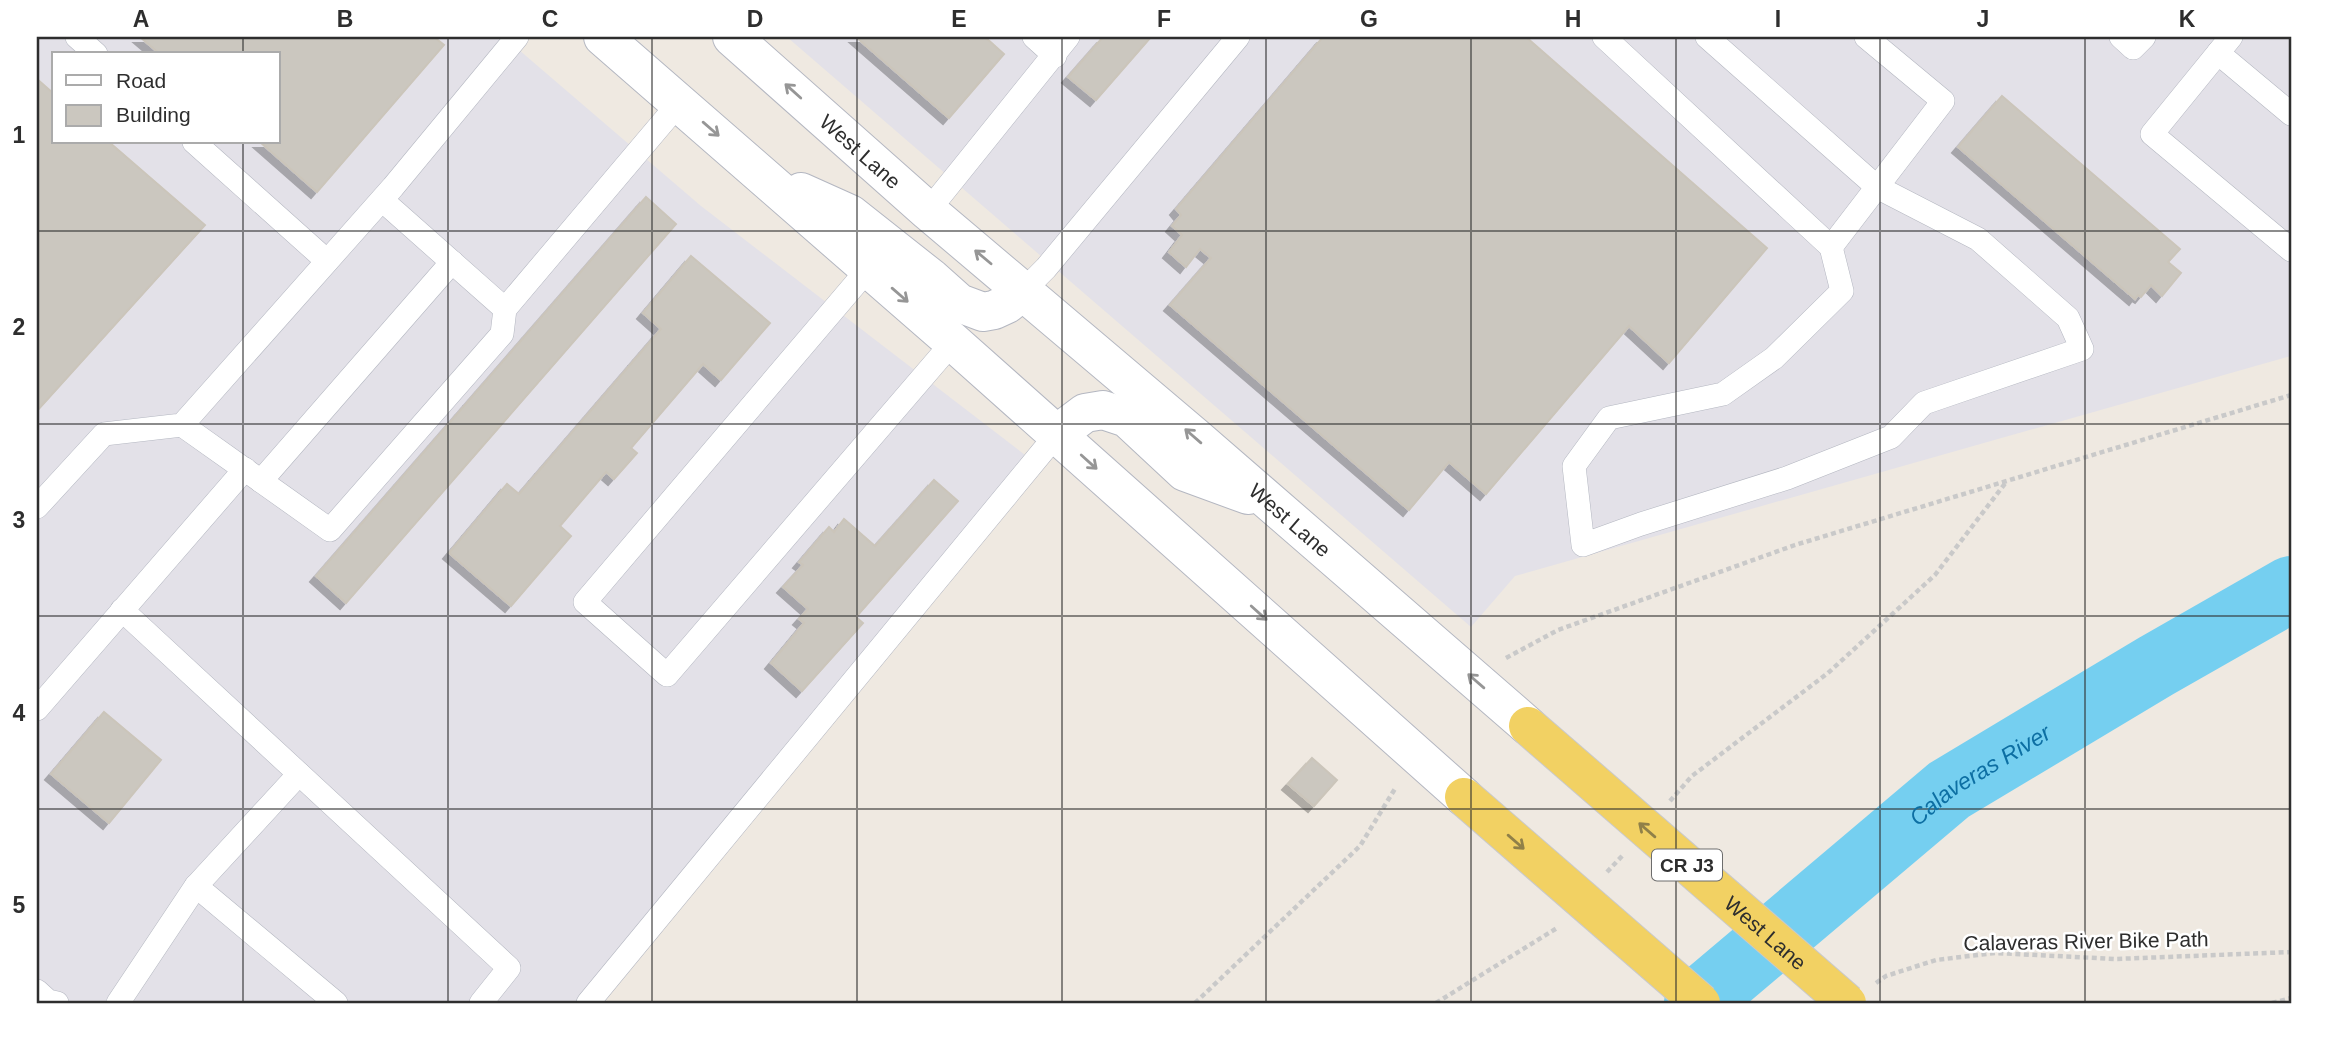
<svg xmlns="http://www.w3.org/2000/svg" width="2328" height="1040" font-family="Arial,sans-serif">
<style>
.industrial{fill:#e3e1e8;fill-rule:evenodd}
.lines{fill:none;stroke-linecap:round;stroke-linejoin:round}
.river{stroke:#75cff0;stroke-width:66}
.building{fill:#cbc7bf;stroke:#cbc5ba;stroke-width:2;filter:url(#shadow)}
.service-casing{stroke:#b4b7c1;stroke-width:24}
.secondary-casing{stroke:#b4b7c1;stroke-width:40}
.path{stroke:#c9c9c9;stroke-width:4.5;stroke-dasharray:5 3.5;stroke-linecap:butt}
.service{stroke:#fff;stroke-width:23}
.secondary{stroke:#fff;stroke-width:38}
.primary-bridge-casing{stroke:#c9c9c9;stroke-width:40;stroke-linecap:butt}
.primary-bridge{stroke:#f2d163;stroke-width:38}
.oneway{stroke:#969696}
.oneway2{stroke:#908048}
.grid{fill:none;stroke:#2e2e2e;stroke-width:2;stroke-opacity:0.55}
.labels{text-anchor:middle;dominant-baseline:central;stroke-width:5;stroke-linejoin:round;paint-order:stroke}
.shield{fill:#fff;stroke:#6d6d6d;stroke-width:2}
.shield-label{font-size:19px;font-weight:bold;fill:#2e2e2e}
.street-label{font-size:21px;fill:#2e2e2e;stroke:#fff}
.water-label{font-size:23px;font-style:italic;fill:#0d6fa3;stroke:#fff}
.neatline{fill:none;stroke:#2e2e2e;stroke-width:2.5}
.grid-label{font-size:23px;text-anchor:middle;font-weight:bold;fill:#2e2e2e}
</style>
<defs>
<filter id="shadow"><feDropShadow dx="-6" dy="6" stdDeviation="0" flood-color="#0004"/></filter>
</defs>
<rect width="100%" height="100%" fill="#efe9e1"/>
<!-- industrial -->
<g class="industrial">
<path d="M37 37H504L701 206 1025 455 594 1003H37ZM54 54H278V142H54Z"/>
<path d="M787 37H2291V356L1515 576 1471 627Z"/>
</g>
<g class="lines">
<!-- river -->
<path class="river" id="s1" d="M1697 1003 1949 790 2156 666 2291 589"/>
</g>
<!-- building -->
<g class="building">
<path d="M140 37H434L444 45 317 192 260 142H278V54H160Z"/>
<path d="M856 37H985L1004 54 949 118Z"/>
<path d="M1103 37H1151L1096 100 1068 77Z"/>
<path d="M1323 37H1526L1767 248 1669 363 1629 326 1486 494 1449 462 1409 510 1170 305 1211 258 1200 249 1186 267 1169 252 1182 235 1172 226 1181 215 1176 209Z"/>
<path d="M37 79 54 94V142H109L205 225 37 411Z"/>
<path d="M2002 96 2180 249 2168 262 2181 273 2162 296 2151 285 2141 297 2138 295 2135 299 1958 147Z"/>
<path d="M646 197 676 224 346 603 316 576Z"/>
<path d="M691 256 770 323 721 380 703 364 631 448 637 453 614 479 606 472 560 526 571 536 511 606 449 553 507 484 519 494 661 329 643 313Z"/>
<path d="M934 480 958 501 856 617 863 623 802 691 771 663 804 623 799 619 808 609 783 587 803 565 799 562 829 527 834 532 844 519 875 546Z"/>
<path d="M104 712 161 760 109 823 51 774Z"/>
<path d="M1312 758 1337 780 1314 806 1288 784Z"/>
</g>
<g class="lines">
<!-- service casing -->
<g class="service-casing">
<g id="service">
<path d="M77 37 96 54"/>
<path d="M1034 37 1055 56"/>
<path d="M1604 37 1831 247 1842 291 1774 358 1723 394 1609 418 1574 466 1583 545 1641 524 1787 478 1891 437 1924 403 2082 349 2068 318 1978 239 1877 187 1707 37"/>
<path d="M2121 37 2133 48 2144 37"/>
<path d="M2231 37 2152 134 2291 250"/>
<path d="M2218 53 2291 114"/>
<path d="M194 142 327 261"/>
<path d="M382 200 505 309"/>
<path d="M928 211 1068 37"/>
<path d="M1831 247 1943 101 1866 37"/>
<path d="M869 268 585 602 667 675 953 342"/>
<path d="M1023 291 1046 268 1238 37"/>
<path d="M182 425 330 530 502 334 505 309 680 102"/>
<path d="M261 481 452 262"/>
<path d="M37 507 104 434 182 425 393 187 517 37"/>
<path d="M122 610 509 968 481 1003"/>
<path d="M37 709 245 469"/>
<path d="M299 774 196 886 336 1003"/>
<path d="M37 991 48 1001 57 1003"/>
<path d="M118 1003 196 886"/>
<path d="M588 1003 1057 434"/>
</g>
</g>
<!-- secondary casing -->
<g class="secondary-casing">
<g id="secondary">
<path d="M603 37 953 342 1464 797"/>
<path id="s2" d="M732 37 928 211 1195 437 1528 726"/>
<path d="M801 192 850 214 931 278 959 303 983 312 994 310 1007 304 1023 291"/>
<path d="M1057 434 1085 413 1103 410 1127 418 1185 472 1248 495"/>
</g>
</g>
<!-- path -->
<g class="path">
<path d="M1506 658 1558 630 1795 545 2291 395"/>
<path d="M1670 801 1692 776 1828 673 1935 575 2007 481"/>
<path d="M1607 872 1623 855"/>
<path d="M1876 983 1886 976 1936 960 1995 953 2116 959 2291 952"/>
<path d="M1195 1003 1360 846 1396 787"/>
<path d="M1436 1003 1557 928"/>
<path d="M2272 1003 2291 998"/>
</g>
<!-- service -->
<use href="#service" class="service"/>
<!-- secondary -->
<use href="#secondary" class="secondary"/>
<!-- primary-bridge casing -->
<g class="primary-bridge-casing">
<g id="primary-bridge">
<path id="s3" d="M1528 726 1847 1003"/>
<path d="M1464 797 1701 1003"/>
</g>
</g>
<!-- primary-bridge -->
<use href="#primary-bridge" class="primary-bridge"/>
</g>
<!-- one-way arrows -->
<defs><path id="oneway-shaft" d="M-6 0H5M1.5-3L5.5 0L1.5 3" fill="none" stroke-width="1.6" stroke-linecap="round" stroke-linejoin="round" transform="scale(1.75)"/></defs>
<g class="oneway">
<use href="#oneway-shaft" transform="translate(793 91) rotate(-138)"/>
<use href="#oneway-shaft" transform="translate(711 129) rotate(41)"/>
<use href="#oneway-shaft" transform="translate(983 257) rotate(-140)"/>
<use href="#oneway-shaft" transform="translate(900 295) rotate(41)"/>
<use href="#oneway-shaft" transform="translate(1193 436) rotate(-139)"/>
<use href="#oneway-shaft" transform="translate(1089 462) rotate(42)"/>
<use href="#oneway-shaft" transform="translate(1259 613) rotate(42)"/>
<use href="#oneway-shaft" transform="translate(1476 681) rotate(-139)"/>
</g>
<g class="oneway2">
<use href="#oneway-shaft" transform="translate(1647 830) rotate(-139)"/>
<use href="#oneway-shaft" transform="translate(1516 842) rotate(41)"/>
</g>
<!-- grid -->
<path class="grid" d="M243 37V54M448 37V1003M652 37V1003M857 37V1003M1062 37V1003M1266 37V1003M1471 37V1003M1676 37V1003M1880 37V1003M2085 37V1003M243 142V1003M37 231H2291M37 424H2291M37 616H2291M37 809H2291"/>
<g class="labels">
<!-- shield labels -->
<rect class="shield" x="1652" y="849.5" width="70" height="31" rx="5"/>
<g class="shield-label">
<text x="1687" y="865">CR J3</text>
</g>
<!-- street labels -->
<g class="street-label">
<text stroke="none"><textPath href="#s2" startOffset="172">West Lane</textPath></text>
<text stroke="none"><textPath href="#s2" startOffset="738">West Lane</textPath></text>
<text stroke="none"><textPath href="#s3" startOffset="315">West Lane</textPath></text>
<text transform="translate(2086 941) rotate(-1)">Calaveras River Bike Path</text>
</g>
<!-- water labels -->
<g class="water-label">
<text stroke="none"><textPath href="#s1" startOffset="364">Calaveras River</textPath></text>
</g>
</g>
<!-- border -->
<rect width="2328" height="1040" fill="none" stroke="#ffffff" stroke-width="77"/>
<!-- legend -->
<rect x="52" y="52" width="228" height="91" fill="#ffffff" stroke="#ababab" stroke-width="2"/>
<rect x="66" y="75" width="35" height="10" fill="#ffffff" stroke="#ababab" stroke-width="2"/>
<text x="116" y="88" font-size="21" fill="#2e2e2e">Road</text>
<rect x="66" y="105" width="35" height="21" fill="#cbc7bf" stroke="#ababab" stroke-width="2"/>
<text x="116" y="122" font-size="21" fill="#2e2e2e">Building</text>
<rect x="38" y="38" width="2252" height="964" class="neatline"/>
<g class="grid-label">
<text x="141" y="27">A</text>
<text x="345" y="27">B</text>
<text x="550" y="27">C</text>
<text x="755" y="27">D</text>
<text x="959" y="27">E</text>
<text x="1164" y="27">F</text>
<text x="1369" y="27">G</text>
<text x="1573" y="27">H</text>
<text x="1778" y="27">I</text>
<text x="1983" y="27">J</text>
<text x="2187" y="27">K</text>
<text x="19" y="143">1</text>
<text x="19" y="335">2</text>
<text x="19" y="528">3</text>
<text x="19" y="721">4</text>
<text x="19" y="913">5</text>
</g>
</svg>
